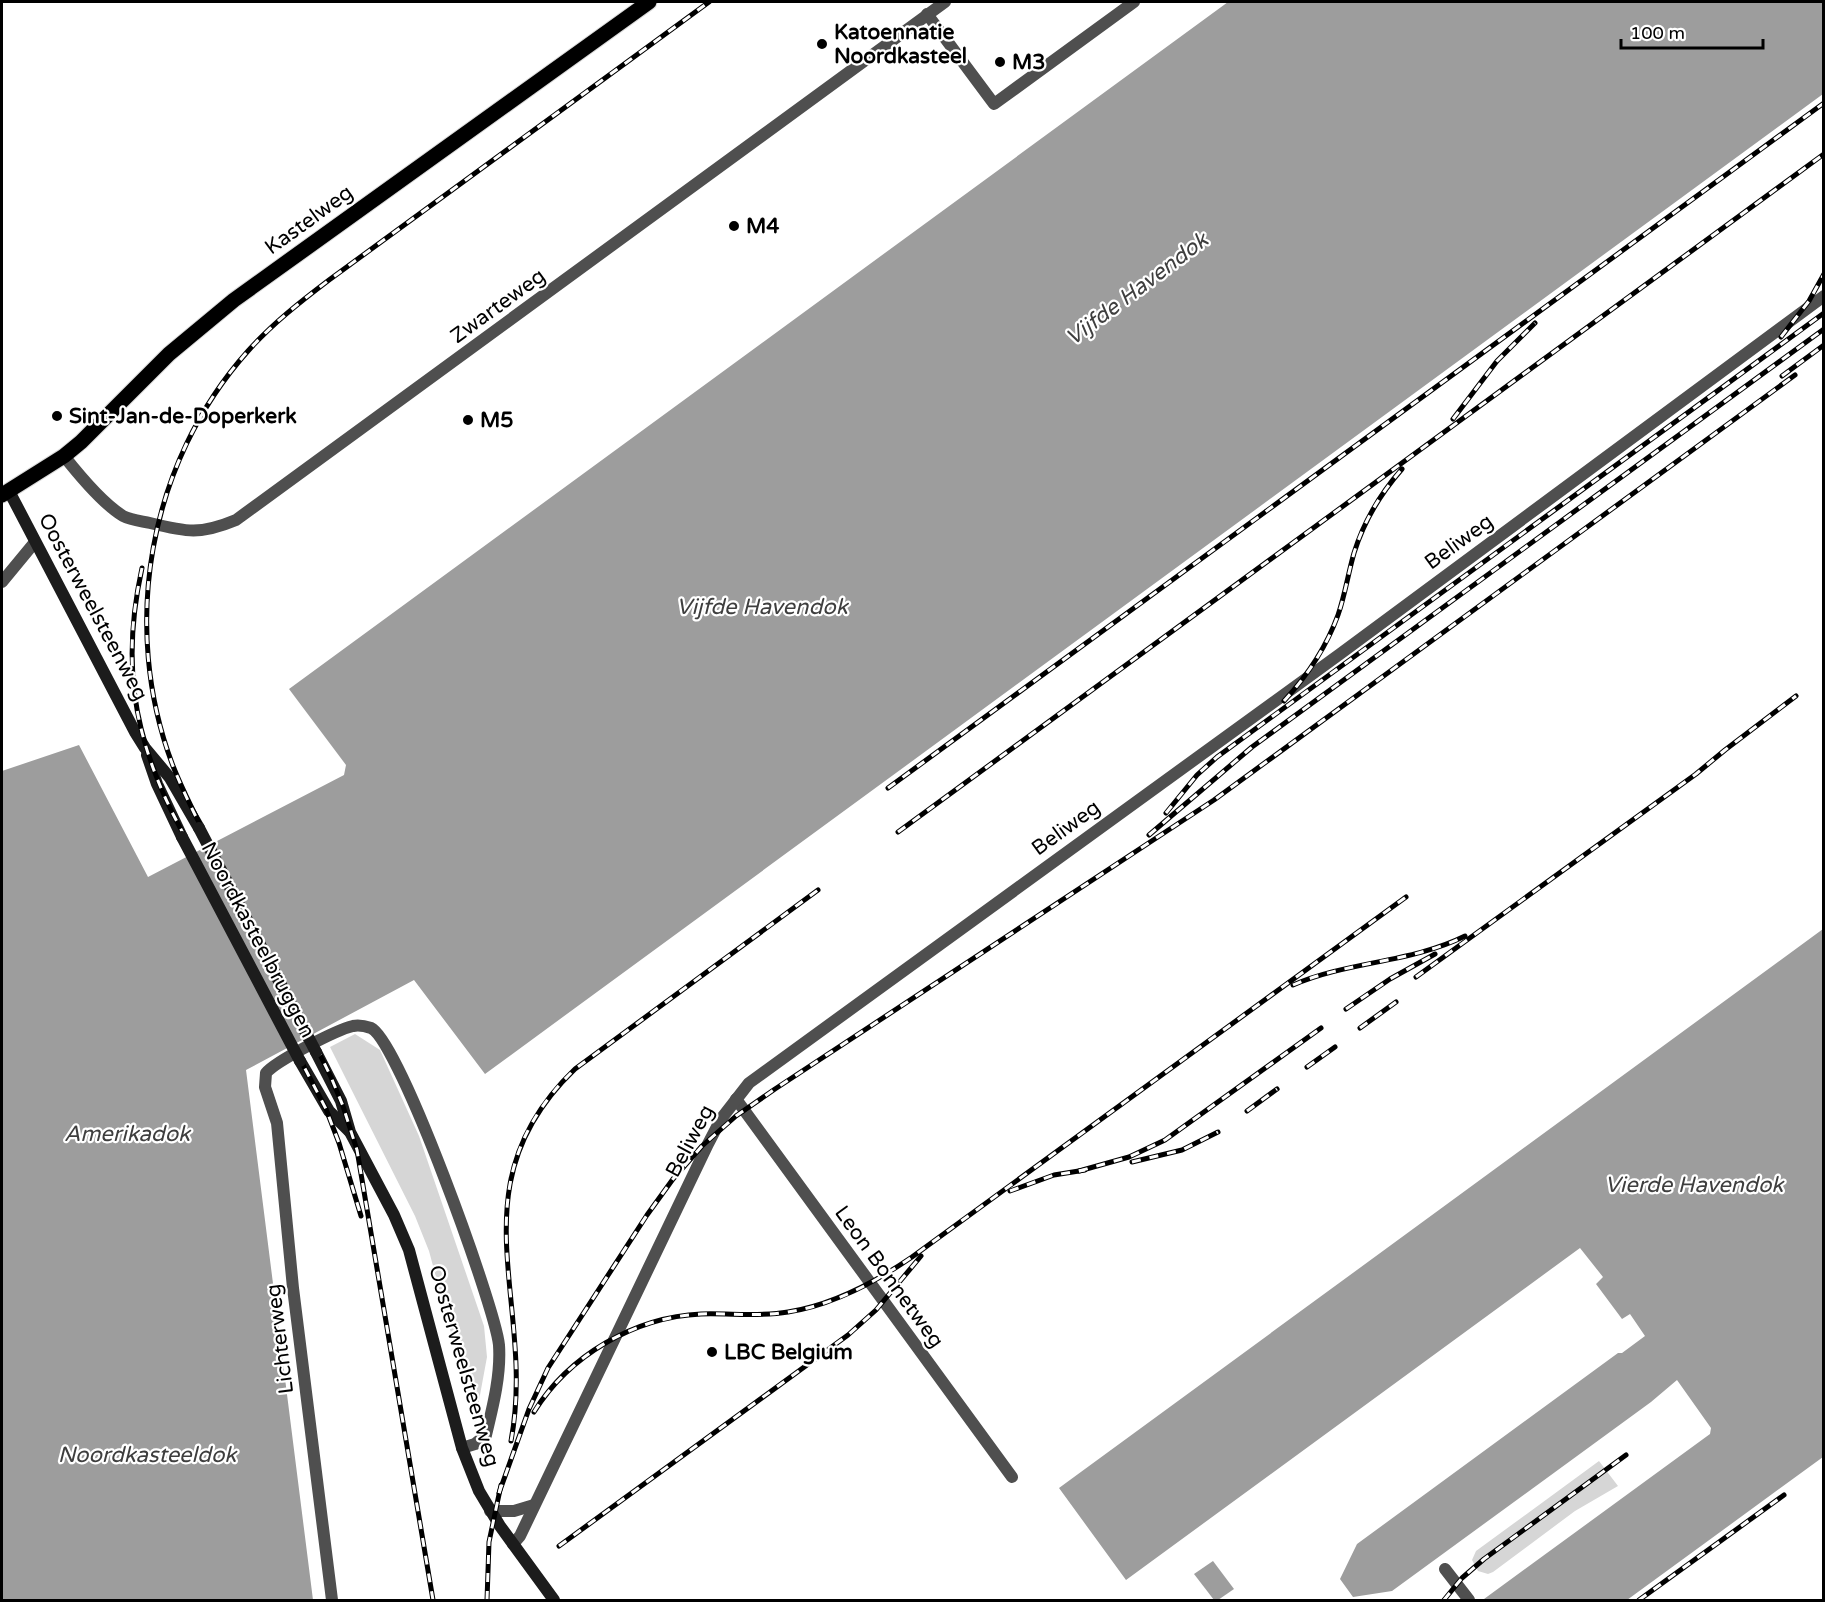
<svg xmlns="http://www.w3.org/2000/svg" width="1825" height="1602" font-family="'Varela Round',sans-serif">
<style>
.green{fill:#d6d6d6}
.water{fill:#9d9d9d}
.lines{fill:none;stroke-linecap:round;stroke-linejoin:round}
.primary-casing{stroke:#dbdbdb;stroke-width:17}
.street{stroke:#4f4f4f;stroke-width:12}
.secondary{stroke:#1c1c1c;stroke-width:12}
.primary{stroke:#000;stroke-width:15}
.rail-casing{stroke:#000;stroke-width:5}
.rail{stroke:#fff;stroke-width:3;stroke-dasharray:9;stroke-linecap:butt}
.secondary-bridge{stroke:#1c1c1c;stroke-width:12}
.poi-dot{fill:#000;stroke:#fff;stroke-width:2}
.labels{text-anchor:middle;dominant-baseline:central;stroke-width:4.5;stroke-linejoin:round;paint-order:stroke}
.poi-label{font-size:21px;font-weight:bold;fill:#000;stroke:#fff;text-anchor:start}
.street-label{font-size:21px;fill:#000;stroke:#fff}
.water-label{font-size:22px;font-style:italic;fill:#3e3e3e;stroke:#fff}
</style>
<rect width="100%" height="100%" fill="#fff"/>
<!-- green -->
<g class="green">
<path d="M355 1034 380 1050 419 1136 484 1326 487 1357 475 1422 429 1251 415 1216 330 1047Z"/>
<path d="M1599 1461 1618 1486 1575 1511 1493 1572 1488 1574 1478 1571 1472 1560 1476 1551Z"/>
</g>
<!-- water -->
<g class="water">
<path d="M1228 2H1823V94L485 1074 414 980 246 1070 313 1600H2V771L79 745 148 877 344 775 346 765 289 689Z"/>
<path d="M1823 929V1457L1627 1600H1485L1484 1599 1710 1434 1711 1428 1677 1380 1651 1402 1392 1591 1353 1597 1340 1579 1357 1544 1618 1353H1622L1645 1336 1630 1314 1622 1319 1596 1284 1603 1277 1580 1248 1126 1580 1059 1488Z"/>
<path d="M1213 1561 1234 1589 1218 1600H1214L1194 1574Z"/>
</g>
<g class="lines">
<!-- primary casing -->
<g class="primary-casing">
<path id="primary" d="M2 495 64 456 81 442 169 354 234 300 649 2"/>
</g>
<!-- street -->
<g class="street">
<path d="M927 14 994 104 1134 2"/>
<path d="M64 456C79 475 102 503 123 516 131 520 141 521 150 523 187 532 200 535 236 520L945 2"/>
<path d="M2 582 35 542"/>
<path d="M736 1099 1012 1477"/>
<path d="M490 1511H514L534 1505"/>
<path d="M513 1544 520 1536 708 1144 721 1119 749 1083 1340 654 1824 296"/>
<path d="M1445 1569 1469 1600"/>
<path d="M332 1600 293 1288 277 1123 265 1087 266 1073C276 1061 336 1030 353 1026 358 1025 365 1026 371 1028 399 1041 495 1306 499 1345 501 1375 493 1406 486 1435L475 1444 462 1448"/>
</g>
<!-- secondary -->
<g class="secondary">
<path d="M9 491 135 732 145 748 170 778 199 828"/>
<path d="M147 755 157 784 182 837"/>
<path d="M316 1052 341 1101 350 1132 394 1215 409 1250 462 1448 479 1491 500 1526 554 1600"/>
<path d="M300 1061 329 1111 349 1131"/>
</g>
<!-- primary -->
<use href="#primary" class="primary"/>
<!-- rail casing -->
<g class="rail-casing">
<g id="rail">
<path d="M1781 337 1809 301 1824 274"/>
<path d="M1782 376 1824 345"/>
<path d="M1453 419 1497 361 1535 323"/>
<path d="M142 568C122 659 132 731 173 814L326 1109 339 1143 361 1216"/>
<path d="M1284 701C1307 676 1326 648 1338 615 1345 595 1348 574 1354 553 1364 521 1380 494 1402 469"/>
<path d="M888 788 1824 103"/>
<path d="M1166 813 1197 775 1217 757 1824 313"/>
<path d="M898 832 1824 154"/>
<path d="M1149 835 1252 747 1824 329"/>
<path d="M1416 977 1696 774 1725 750 1796 696"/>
<path d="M1293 985C1348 961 1411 963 1465 936"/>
<path d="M1346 1009 1390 979 1435 954"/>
<path d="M1360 1028 1396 1002"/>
<path d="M1307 1067 1335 1047"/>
<path d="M1247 1111 1277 1089"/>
<path d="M1132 1162 1182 1150 1218 1132"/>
<path d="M1079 1171 1129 1157 1165 1140 1321 1028"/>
<path d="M1010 1191 1054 1175 1085 1170"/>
<path d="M534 1412C569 1355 635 1317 701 1314 730 1313 759 1317 788 1312 833 1305 874 1283 912 1257L1406 897"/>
<path d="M511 1441C537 1302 452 1187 575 1069L818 890"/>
<path d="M499 1493 529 1409 548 1368 647 1215 673 1179 702 1146 736 1116 775 1089 1214 800 1795 375"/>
<path d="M559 1546 848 1335 876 1310 921 1256"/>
<path d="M433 1600 357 1150 343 1106 331 1077C298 1009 262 943 227 876 208 840 188 804 173 766 120 627 148 463 248 351 272 324 300 302 329 280L709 2"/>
<path d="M487 1600 489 1542 501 1485"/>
<path d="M1444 1600 1462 1578 1484 1559 1626 1455"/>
<path d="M1639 1600 1784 1495"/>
</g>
</g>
<!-- rail -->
<use href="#rail" class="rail"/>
<!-- secondary-bridge -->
<g class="secondary-bridge">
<path d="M199 828 316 1052"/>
<path d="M182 837 300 1061"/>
</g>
</g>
<!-- markers -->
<g class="poi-dot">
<circle cx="822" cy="44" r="6"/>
<circle cx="1000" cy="62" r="6"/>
<circle cx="734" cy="226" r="6"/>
<circle cx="57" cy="416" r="6"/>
<circle cx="468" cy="420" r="6"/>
<circle cx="712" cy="1352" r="6"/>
</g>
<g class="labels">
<!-- poi labels -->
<g class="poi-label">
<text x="834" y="32">Katoennatie<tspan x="834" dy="24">Noordkasteel</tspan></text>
<text x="1012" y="62">M3</text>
<text x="746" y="226">M4</text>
<text x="69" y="416">Sint-Jan-de-Doperkerk</text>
<text x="480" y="420">M5</text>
<text x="724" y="1352">LBC Belgium</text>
</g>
<!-- street labels -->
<g class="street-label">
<text transform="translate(309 220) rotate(-36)">Kastelweg</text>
<text transform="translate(498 306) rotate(-36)">Zwarteweg</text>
<text transform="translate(1459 542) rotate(-36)">Beliweg</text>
<text transform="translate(93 607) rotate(62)">Oosterweelsteenweg</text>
<text transform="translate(1066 828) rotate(-36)">Beliweg</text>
<text transform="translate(258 940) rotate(62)">Noordkasteelbruggen</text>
<text transform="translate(690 1141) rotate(-62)">Beliweg</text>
<text transform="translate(889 1277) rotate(54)">Leon Bonnetweg</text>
<text transform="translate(280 1339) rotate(-97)">Lichterweg</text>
<text transform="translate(464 1366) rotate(74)">Oosterweelsteenweg</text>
</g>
<!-- water labels -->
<g class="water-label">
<text transform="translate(1137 289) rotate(-37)">Vijfde Havendok</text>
<text x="762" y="607">Vijfde Havendok</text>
<text x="127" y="1134">Amerikadok</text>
<text x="1694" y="1185">Vierde Havendok</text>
<text x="147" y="1455">Noordkasteeldok</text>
</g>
</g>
<!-- border -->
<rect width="1825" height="1602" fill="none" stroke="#000000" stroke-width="6"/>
<!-- scale -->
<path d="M1621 39v9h142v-9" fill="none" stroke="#000000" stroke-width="3"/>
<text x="1630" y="39" font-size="18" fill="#000000" stroke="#ffffff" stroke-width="4.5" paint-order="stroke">100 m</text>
</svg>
